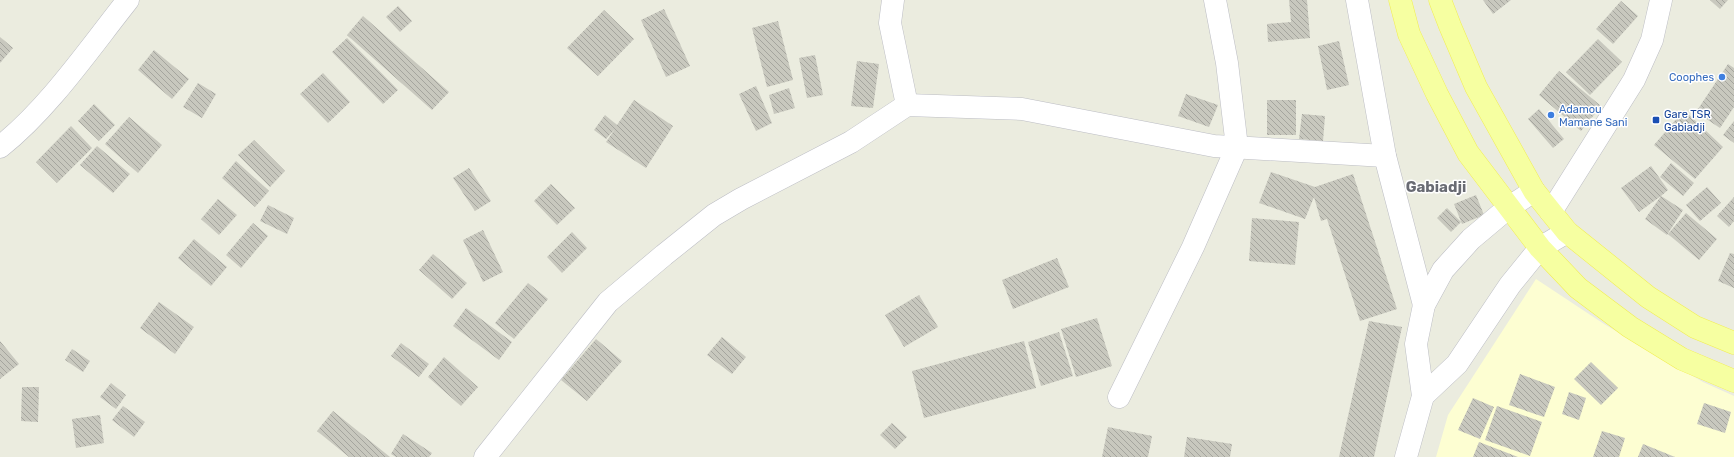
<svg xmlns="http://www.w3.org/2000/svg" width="1734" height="457" font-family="Rubik,sans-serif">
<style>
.commercial{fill:#fdfed2}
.building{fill:url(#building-back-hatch)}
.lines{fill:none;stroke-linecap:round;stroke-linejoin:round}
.minor-casing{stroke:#bcbdc4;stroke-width:23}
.major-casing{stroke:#f2ee52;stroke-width:23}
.minor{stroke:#fff;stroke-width:22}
.major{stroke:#f6ffa1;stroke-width:22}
.shop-dot{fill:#3f7fe0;stroke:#fff;stroke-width:1.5}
.transit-dot{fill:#1a4fb4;stroke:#fff;stroke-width:1.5}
.labels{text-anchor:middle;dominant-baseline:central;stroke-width:3;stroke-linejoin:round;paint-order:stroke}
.shop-label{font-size:11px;fill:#366cbe;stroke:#fff;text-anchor:end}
.transit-label{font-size:11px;fill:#164399;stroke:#fff;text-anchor:start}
.district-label{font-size:15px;font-weight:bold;fill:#696b73;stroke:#fff}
</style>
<defs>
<pattern id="building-back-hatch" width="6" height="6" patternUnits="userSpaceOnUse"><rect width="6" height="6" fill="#c8c8be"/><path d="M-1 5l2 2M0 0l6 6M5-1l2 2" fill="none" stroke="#a5a59e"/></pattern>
</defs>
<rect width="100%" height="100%" fill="#ebecdf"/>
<!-- commercial -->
<path class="commercial" d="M1536 279 1604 324 1703 382 1734 396V457H1436L1448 415Z"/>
<!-- building -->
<g class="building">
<path d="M1289 0H1307L1310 38 1268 42 1267 24 1291 22Z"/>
<path d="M1483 0H1511L1493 14Z"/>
<path d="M1710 0H1728L1720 9Z"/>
<path d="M1621 1 1638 16 1613 44 1596 29Z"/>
<path d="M398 6 412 21 400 32 386 17Z"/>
<path d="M664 9 690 66 666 77 641 20Z"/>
<path d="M604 10 634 39 598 76 567 48Z"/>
<path d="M363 16 449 92 432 110 347 35Z"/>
<path d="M778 21 793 80 767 87 752 28Z"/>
<path d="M0 37 13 48 0 63Z"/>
<path d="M347 38 398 90 383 104 332 52Z"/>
<path d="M1598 39 1622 62 1590 95 1566 72Z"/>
<path d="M1339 41 1349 85 1327 90 1318 46Z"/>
<path d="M154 50 189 79 172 99 138 70Z"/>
<path d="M815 55 823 95 807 98 799 58Z"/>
<path d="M857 61 879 64 873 108 851 106Z"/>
<path d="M1728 64 1734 68V107L1720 128 1696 112Z"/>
<path d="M1559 71 1601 106 1581 131 1539 95Z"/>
<path d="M323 73 350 102 328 123 300 94Z"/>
<path d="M198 83 216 94 202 118 183 107Z"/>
<path d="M756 86 772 123 756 131 739 94Z"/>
<path d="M789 88 795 108 774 114 769 95Z"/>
<path d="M1186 94 1218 105 1209 127 1178 116Z"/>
<path d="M634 100 673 126 646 168 606 142 615 129 606 139 594 130 605 115 617 125Z"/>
<rect x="1267" y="100" width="29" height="35"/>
<path d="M94 104 115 125 99 141 78 121Z"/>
<path d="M1539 109 1564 139 1553 148 1528 119Z"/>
<path d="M1684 110 1723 147 1695 179 1654 145Z"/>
<path d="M1302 114 1325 116 1323 141 1299 139Z"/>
<path d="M129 117 162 145 138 173 105 144Z"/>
<path d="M1734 121V143L1723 135Z"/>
<path d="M71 126 92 148 57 183 36 162Z"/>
<path d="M254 140 285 171 270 187 238 155Z"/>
<path d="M97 146 130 174 113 193 80 165Z"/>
<path d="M236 161 269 191 255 207 222 178Z"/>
<path d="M1671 163 1694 183 1683 196 1660 177Z"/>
<path d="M1651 166 1668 190 1661 196 1683 210 1667 235 1645 219 1661 196 1639 212 1621 188Z"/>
<path d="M469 168 491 201 475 211 453 178Z"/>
<path d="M1271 172 1315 187 1353 174 1397 309 1360 321 1327 219 1321 221 1314 197 1305 219 1259 203Z"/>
<path d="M551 184 575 208 557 225 534 201Z"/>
<path d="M1707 187 1721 203 1700 221 1686 205Z"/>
<path d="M1476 195 1484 215 1462 224 1454 204Z"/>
<path d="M1734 197V221L1729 227 1717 216Z"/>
<path d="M218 199 237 215 219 235 201 219Z"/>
<path d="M268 205 294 218 287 234 260 221Z"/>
<path d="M1447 208 1461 222 1451 232 1437 218Z"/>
<path d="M1686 213 1717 239 1699 260 1668 234Z"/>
<path d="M1252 218 1299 222 1295 265 1249 261Z"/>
<path d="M253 223 268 236 241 268 226 255Z"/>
<path d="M483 230 503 272 483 282 463 240Z"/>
<path d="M572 232 587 248 562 273 547 257Z"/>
<path d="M194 239 227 267 211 286 178 258Z"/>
<path d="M1730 253 1734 254V288L1718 281Z"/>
<path d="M433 254 467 283 452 299 419 270Z"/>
<path d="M1057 258 1069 287 1013 309 1002 280Z"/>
<path d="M528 283 548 299 514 339 495 323Z"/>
<path d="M919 295 938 327 904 347 885 315Z"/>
<path d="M159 302 194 327 175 354 140 328Z"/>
<path d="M466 308 512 342 499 360 453 326Z"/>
<path d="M1097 318 1112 366 1076 377 1061 329Z"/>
<path d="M1369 321 1402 327 1374 457H1339Z"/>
<path d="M1059 332 1073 376 1041 386 1028 342Z"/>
<path d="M722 337 746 357 732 374 707 355Z"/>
<path d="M596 339 622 361 587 401 561 380Z"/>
<path d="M0 341 19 364 0 379Z"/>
<path d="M1024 341 1036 388 924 418 912 371Z"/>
<path d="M401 343 429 364 419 377 391 356Z"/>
<path d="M72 349 90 361 83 372 65 360Z"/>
<path d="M444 357 478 387 461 406 428 377Z"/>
<path d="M1591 362 1618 388 1601 405 1574 379Z"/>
<path d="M1520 374 1555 387 1544 417 1509 405Z"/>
<path d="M111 383 126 395 116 409 100 397Z"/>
<path d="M22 387H39L38 422 21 421Z"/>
<path d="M1569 392 1586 398 1579 420 1562 414Z"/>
<path d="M1473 398 1494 407 1480 439 1458 430Z"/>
<path d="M1704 403 1731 412 1725 433 1697 424Z"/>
<path d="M123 406 145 422 134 437 112 420Z"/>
<path d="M1497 406 1542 422 1530 456 1485 440Z"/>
<path d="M333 411 390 457H349L317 431Z"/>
<path d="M100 415 104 443 76 448 72 419Z"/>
<path d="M892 423 907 437 895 449 880 435Z"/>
<path d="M1108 427 1152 436 1148 457H1102Z"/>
<path d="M1602 431 1625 438 1619 457H1593Z"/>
<path d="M403 434 432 453 429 457H396L391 454Z"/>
<path d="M1187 437 1232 444 1230 457H1184Z"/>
<path d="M1479 442 1518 457H1473Z"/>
<path d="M1643 444 1675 457H1638Z"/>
</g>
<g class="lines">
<!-- minor casing -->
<g class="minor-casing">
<g id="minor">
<path d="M893 0 890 23 907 105"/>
<path d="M1357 0 1385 156 1424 305"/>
<path d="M0 147C49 108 89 49 128 0"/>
<path d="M1551 212 1634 80 1652 40 1661 0"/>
<path d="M1423 396 1457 364 1510 285 1540 248 1567 232"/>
<path d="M1119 397 1193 247 1237 147 1227 63 1215 0"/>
<path d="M485 457 608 302 664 255 714 215 741 199 851 142 907 105 1022 109 1214 146 1385 156"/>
<path d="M1406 457 1423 396 1416 344 1424 305 1443 270 1471 239 1508 208 1534 191"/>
</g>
</g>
<!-- major casing -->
<g class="major-casing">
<g id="major">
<path d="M1400 0 1409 34 1437 94 1468 153 1540 248 1578 288 1630 327 1682 359 1734 381"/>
<path d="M1440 0 1450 26 1476 87 1534 191 1567 232 1648 297 1695 327 1734 343"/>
</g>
</g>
<!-- minor -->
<use href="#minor" class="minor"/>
<!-- major -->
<use href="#major" class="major"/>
</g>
<!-- markers -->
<g class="shop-dot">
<circle cx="1722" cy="77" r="4"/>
<circle cx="1551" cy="115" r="4"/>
</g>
<rect class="transit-dot" x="1652" y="116" width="8" height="8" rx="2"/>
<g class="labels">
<!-- shop labels -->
<g class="shop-label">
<text x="1714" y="77">Coophes</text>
<text x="1559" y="109" text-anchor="start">Adamou<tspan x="1559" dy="13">Mamane Sani</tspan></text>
</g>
<!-- transit labels -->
<g class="transit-label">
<text x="1664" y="114">Gare TSR<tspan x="1664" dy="13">Gabiadji</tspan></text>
</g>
<!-- district labels -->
<g class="district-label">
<text x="1436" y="187">Gabiadji</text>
</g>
</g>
</svg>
